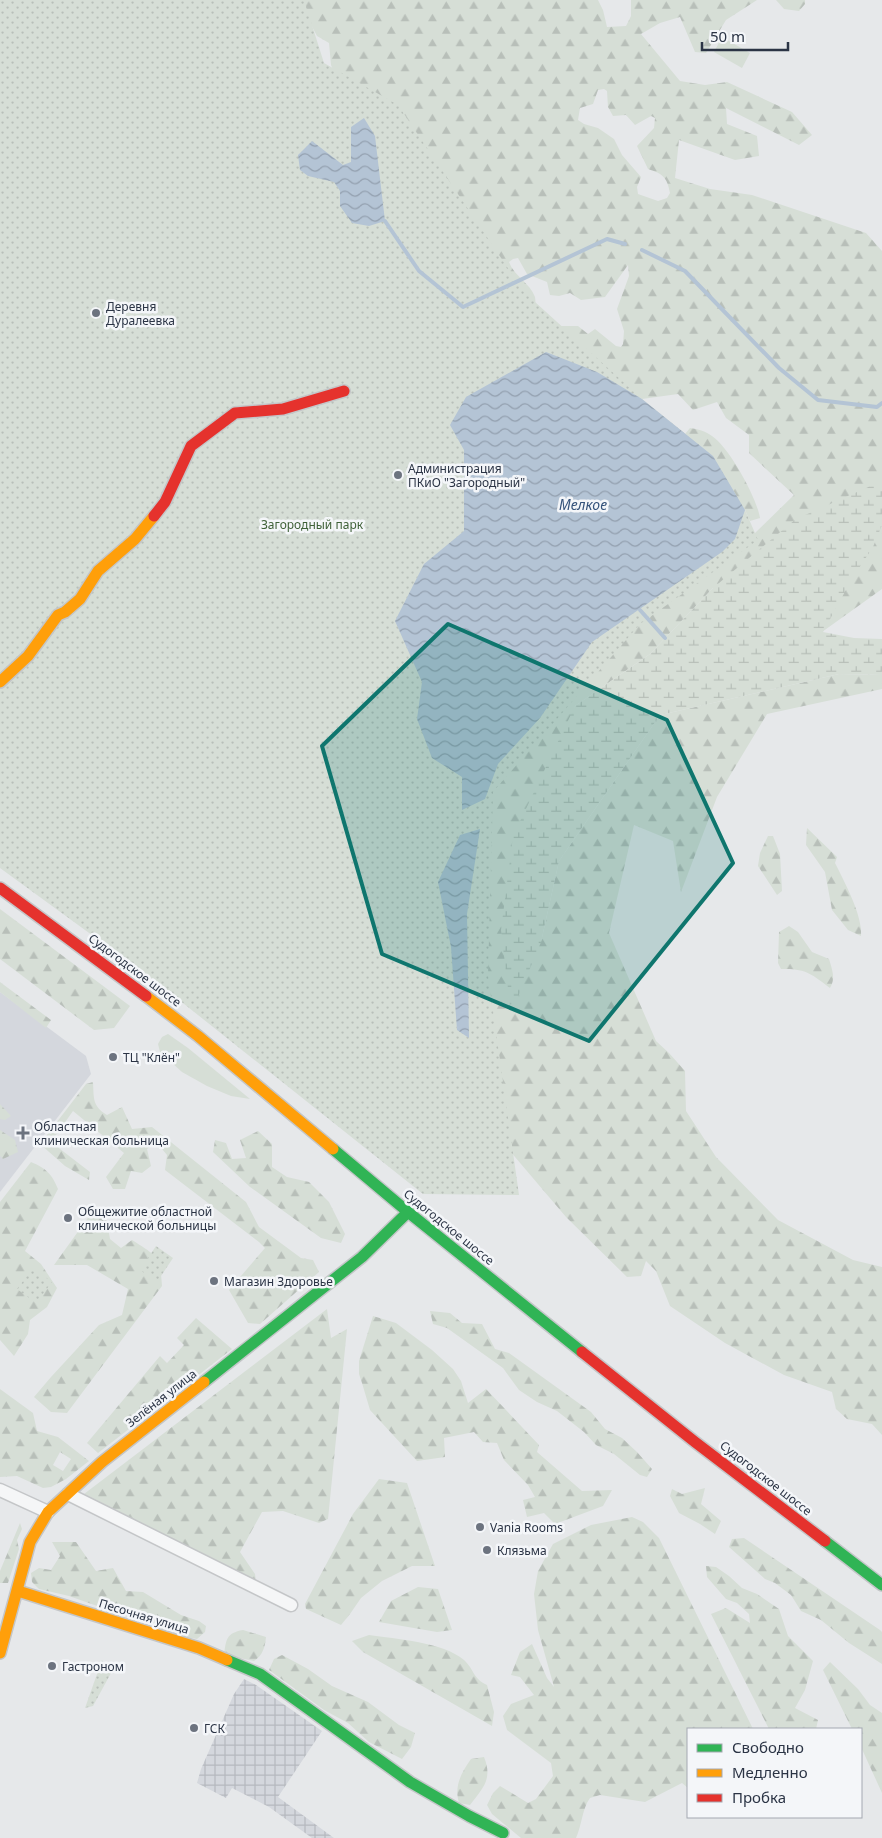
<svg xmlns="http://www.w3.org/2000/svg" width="882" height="1838" font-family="'Noto Sans',sans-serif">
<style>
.built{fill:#d4d7dd}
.industrial{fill:url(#industrial-grid)}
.grass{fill:#d6ded6}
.forest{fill:url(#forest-firs);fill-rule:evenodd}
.wetland{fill:url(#wetland-marsh)}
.park{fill:url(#park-dots)}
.water{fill:url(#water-waves)}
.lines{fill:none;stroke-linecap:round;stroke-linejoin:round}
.stream{stroke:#b4c4d5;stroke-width:4}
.street-casing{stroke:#c4c6c8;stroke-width:15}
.fast-casing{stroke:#c4c6c8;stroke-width:14}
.slow-casing{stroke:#c4c6c8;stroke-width:14}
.jam-casing{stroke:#c4c6c8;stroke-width:14}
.street{stroke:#f5f6f7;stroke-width:12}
.fast{stroke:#30b455;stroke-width:11}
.slow{stroke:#ff9f0a;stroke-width:11}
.jam{stroke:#e5322d;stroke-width:11}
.marked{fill:#0f766e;fill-opacity:0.2;stroke:#0f766e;stroke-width:4;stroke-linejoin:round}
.poi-dot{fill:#6c737f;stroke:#f4f6f9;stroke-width:2}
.labels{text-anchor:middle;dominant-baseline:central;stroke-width:5;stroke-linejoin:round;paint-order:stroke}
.poi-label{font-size:12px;fill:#2b3445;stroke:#f4f6f9;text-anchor:start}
.park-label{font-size:12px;fill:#3f6138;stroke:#f4f6f9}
.street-label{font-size:12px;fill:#2b3445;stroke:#f4f6f9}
.water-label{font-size:14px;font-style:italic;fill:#34527a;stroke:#f4f6f9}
</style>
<defs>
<pattern id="industrial-grid" width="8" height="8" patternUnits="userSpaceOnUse" patternTransform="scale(1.25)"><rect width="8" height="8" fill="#d4d7dd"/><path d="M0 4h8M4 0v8" fill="none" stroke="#b6b9bf"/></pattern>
<pattern id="forest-firs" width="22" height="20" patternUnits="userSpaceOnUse" patternTransform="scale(1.25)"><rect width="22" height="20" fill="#d6ded6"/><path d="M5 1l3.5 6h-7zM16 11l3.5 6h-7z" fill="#b8bfb9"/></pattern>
<pattern id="wetland-marsh" width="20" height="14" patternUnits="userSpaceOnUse" patternTransform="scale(1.25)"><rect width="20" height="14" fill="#d6ded6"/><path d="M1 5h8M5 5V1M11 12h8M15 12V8" fill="none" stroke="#b8bfb9"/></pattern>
<pattern id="park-dots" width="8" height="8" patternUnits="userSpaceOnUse" patternTransform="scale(1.25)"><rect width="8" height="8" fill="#d6ded6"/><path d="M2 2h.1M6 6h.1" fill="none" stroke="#b8bfb9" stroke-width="1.8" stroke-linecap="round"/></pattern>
<pattern id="water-waves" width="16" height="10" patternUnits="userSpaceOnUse" patternTransform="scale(1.25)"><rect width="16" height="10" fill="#b4c4d5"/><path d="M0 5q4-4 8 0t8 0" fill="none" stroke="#93a0af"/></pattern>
</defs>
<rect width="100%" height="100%" fill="#e6e8ea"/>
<!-- built -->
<path class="built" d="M0 992 86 1056 91 1074 0 1192Z"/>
<!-- industrial -->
<path class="industrial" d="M244 1679 256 1685 322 1731 278 1797 334 1838H312L269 1807 232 1788 226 1798 197 1783 201 1769 234 1694Z"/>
<!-- grass -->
<g class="grass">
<path d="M722 37 750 53 742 68 714 52Z"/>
<path d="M168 1034 188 1048 250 1099 231 1096 207 1086 182 1072 160 1052 158 1044 162 1037Z"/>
</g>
<!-- forest -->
<g class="forest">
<path d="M93 0 288 24 338 83 331 65 329 43 317 36 298 0H598L603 10 607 27 626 26 631 16V0H757L726 20 706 53 695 52 680 17 660 23 641 34 680 81 705 85 727 82 792 112 812 135 799 145 726 108 727 124 757 136 759 156 735 160 679 140 675 178 710 189 752 195 866 233 882 251V589L822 632 713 588 650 654 575 706 541 942 559 861 660 715 839 674 882 675V689L767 714 717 797 681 892 673 841 634 825 609 933 656 1041 669 1053 685 1071 686 1111 716 1157 778 1220 853 1260 882 1267V1435L872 1424 847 1419 836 1409 832 1392 784 1375 725 1343 670 1306 656 1271 646 1261 641 1276 627 1277 566 1217 504 1144 459 1122 485 799 592 642 755 533 794 495 749 453V435L726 418 717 402 693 410 678 394 642 399 597 372ZM604 89 607 91 608 107 613 116 626 115 635 125 651 116 655 118 654 128 637 146 648 169C663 174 667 177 670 193L667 198 658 201 638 194 637 187 641 177 622 155 614 139 598 128 584 124 578 120 580 108 593 104 598 90ZM518 258 527 274 547 282 550 295 559 296 570 293 581 300 605 297 628 265 629 276 617 309 624 331 623 344 621 347 616 346 595 329 588 334 578 326H557L535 313C535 309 536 302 535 297 530 283 514 276 509 262L513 259Z"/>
<path d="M776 0H805V4L799 11 784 9Z"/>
<path d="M690 428C698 429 705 431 712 436 729 447 757 498 760 518L750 521 745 510 685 434Z"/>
<path d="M807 828 837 857 835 863C844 881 863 916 861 936L848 930 832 910 825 872 806 845Z"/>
<path d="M768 836H773L780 854 782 891 777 895 758 866 760 853Z"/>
<path d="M0 909 130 1006 114 1028 94 1030 0 959Z"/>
<path d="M789 926 798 932 812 952 829 959C832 969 836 979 830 988 812 974 805 968 781 969L778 963 779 932Z"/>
<path d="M0 982 51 1020 46 1028 0 992Z"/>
<path d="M93 1082C94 1098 92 1106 107 1115L122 1107 132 1129 152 1127 246 1202 259 1227 301 1258 313 1260 319 1272 260 1324 248 1323 229 1290 265 1248 259 1242 165 1170 167 1155 157 1143 147 1149 151 1166 142 1173 131 1171 125 1189H113L106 1177 124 1153 73 1111 51 1142 90 1172 89 1180 65 1166 40 1144 86 1084Z"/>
<path d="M0 1104 11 1116 5 1120 0 1119Z"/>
<path d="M0 1130 15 1140 18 1152 3 1159 0 1156Z"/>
<path d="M258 1131 272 1144V1167L287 1177 309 1182 329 1202 345 1234 341 1243 321 1238 250 1187 213 1152 215 1140 226 1143 232 1159 246 1158 240 1140Z"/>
<path d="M31 1162C46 1168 52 1174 58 1189L25 1251 41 1264 57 1288 47 1307 30 1320 28 1334 14 1356 0 1340V1202Z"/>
<path d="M95 1208 106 1216 110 1239 121 1248 132 1240C157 1256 160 1256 162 1286L67 1413 51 1412 34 1397 51 1377 99 1325 122 1315 128 1289 87 1265H54Z"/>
<path d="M327 1309 331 1338 347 1329 328 1519 319 1523 283 1511 262 1512 240 1552 255 1574 256 1582 161 1536 84 1494Z"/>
<path d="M430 1311 450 1313 462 1323 482 1324 495 1349 509 1353 591 1412 605 1429 622 1438 637 1452 652 1469 647 1477 640 1475 614 1454 596 1445 584 1432 557 1411 537 1402 519 1390 503 1368 447 1328 433 1324Z"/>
<path d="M373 1316 396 1323 432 1350 453 1369 461 1381 468 1403 486 1389 539 1445 537 1452 582 1491 612 1490 603 1506 555 1524 544 1513 527 1517 523 1500 535 1497 528 1485 504 1460 497 1443 483 1442 474 1432 444 1438 445 1457 417 1461 370 1410 362 1383 359 1374V1361Z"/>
<path d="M196 1318 232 1349 98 1453 87 1443 160 1356 167 1363 184 1345 177 1338Z"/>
<path d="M0 1389 33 1413 37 1431 58 1437 89 1461 66 1479 51 1487 43 1488 17 1476 0 1477ZM60 1452 71 1459 63 1471 53 1465Z"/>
<path d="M379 1479 407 1483 435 1566H412L382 1581 361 1598 350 1614 341 1625 306 1609 305 1604 353 1514Z"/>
<path d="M705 1488 701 1504 721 1521 715 1534 700 1524 679 1513 670 1496 672 1489 682 1494Z"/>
<path d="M632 1517 643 1522 659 1538 753 1729H688V1788L682 1783 645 1802 600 1795 590 1798C582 1809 582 1825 576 1838H521L492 1814 487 1805 493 1793 500 1786 528 1803 536 1799 553 1776 551 1763 507 1730 503 1716 511 1704 534 1695 520 1677 511 1675 520 1652 532 1644 547 1678 554 1687 538 1630 534 1594 538 1571 553 1544 591 1525Z"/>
<path d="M20 1523 22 1529 17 1540 19 1549 8 1583H0V1571Z"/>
<path d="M744 1538 880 1630 882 1632V1664L849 1643 821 1620 801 1611 791 1595 775 1583 765 1579 729 1547 732 1539Z"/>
<path d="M52 1542H76L96 1571 113 1568 126 1591 143 1592 181 1615 199 1621 206 1626 205 1632 197 1639 185 1637 69 1596 39 1589 32 1582 31 1573 39 1568 51 1570 60 1556Z"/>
<path d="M706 1566 716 1567 729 1576 742 1588 757 1594 779 1609 788 1636 813 1661 805 1690 795 1708 818 1720 816 1729H769L711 1614 726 1608 750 1623 749 1614 737 1603 726 1599 707 1577Z"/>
<path d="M418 1587 438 1589 452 1630 437 1632 379 1622 391 1601Z"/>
<path d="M243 1630 266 1637C265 1647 263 1655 254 1661L224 1655C226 1640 226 1633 243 1630Z"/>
<path d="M369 1635C396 1639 443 1642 464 1660 474 1669 473 1679 487 1685L494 1712 492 1726 363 1652 352 1641Z"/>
<path d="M282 1655 308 1669 332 1686 368 1702 399 1725 415 1733 411 1747 402 1759 369 1742 348 1723 324 1710 269 1670 274 1659Z"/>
<path d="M830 1662 858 1689 870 1705 882 1713V1793L861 1747V1729H852L823 1670Z"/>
<path d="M484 1757C493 1779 483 1788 470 1805L459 1803C454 1786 461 1773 471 1759Z"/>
</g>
<!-- wetland -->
<path class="wetland" d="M882 481V525L873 547 853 577 823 632 854 638 882 639V675L839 674 660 715 559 861 541 942 511 1014 501 930 513 836 575 706 650 654 713 588 796 519Z"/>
<!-- park -->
<g class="park">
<path d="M0 0H304L324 63 398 105 524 292 642 399 713 456 745 510 758 540 640 624 493 792 488 975 519 1195 423 1194 159 984 0 868Z"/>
<path d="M156 1246 173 1258 157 1282 140 1270Z"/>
<path d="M33 1268 52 1282 36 1303 17 1289Z"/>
<path d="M102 1660 111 1673 93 1706 85 1708Z"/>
</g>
<!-- water -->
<g class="water">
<path d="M364 118 375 136 385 221 369 226 352 223 340 206V191L334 182 308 176 300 170 298 155 312 141 343 165 351 162V127Z"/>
<path d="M546 352 597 372 642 399 713 456 745 510 735 539 722 552 592 642 540 718 498 764 485 799 462 810V777L432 758 417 719 422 682 395 621 424 564 464 531V450L450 425 466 397Z"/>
<path d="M480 829 467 914 469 1038 457 1030 451 947 438 882 460 835Z"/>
</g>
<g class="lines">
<!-- stream -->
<g class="stream">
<path d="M385 221 419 271 463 307 607 239 625 244"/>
<path d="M642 250 685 271 779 368 818 400 877 407 882 403"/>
<path d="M640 610 665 638"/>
</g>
<!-- street casing -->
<g class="street-casing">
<g id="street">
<path d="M0 1490 48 1512"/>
<path d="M68 1494 291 1605"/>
</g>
</g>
<!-- fast casing -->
<g class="fast-casing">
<g id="fast">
<path d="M333 1149 408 1212 582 1352"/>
<path d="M204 1382 362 1257 408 1212"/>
<path d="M825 1541 882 1585"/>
<path d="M227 1660 260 1674 410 1782 469 1816 503 1833"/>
</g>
</g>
<!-- slow casing -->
<g class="slow-casing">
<g id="slow">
<path d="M0 682 28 656 58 615 65 612 80 599 98 571 135 539 154 516"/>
<path d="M146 996 198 1036 333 1149"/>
<path d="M18 1591 199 1648 227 1660"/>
<path d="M0 1653 30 1542 48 1512 102 1462 204 1382"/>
</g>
</g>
<!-- jam casing -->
<g class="jam-casing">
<g id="jam">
<path d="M154 516 165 502 191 446 235 413 283 409 344 391"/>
<path d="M0 888 146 996"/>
<path d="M582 1352 695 1442 825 1541"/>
</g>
</g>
<!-- street -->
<use href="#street" class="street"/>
<!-- fast -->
<use href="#fast" class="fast"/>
<!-- slow -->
<use href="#slow" class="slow"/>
<!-- jam -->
<use href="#jam" class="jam"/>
</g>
<!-- marked area -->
<path class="marked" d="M448 624 667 720 733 863 589 1041 382 954 322 746Z"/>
<!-- markers -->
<g class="poi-dot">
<circle cx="96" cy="313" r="5"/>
<circle cx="398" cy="475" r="5"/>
<circle cx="113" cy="1057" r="5"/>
<path d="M20.5 1125.5h5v5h5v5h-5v5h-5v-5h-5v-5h5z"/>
<circle cx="68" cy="1218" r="5"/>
<circle cx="214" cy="1281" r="5"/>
<circle cx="480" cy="1527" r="5"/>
<circle cx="487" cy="1550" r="5"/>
<circle cx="52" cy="1666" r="5"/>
<circle cx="194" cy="1728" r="5"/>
</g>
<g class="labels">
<!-- poi labels -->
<g class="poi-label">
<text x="106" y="306">Деревня<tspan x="106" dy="14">Дуралеевка</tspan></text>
<text x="408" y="468">Администрация<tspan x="408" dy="14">ПКиО "Загородный"</tspan></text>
<text x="123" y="1057">ТЦ "Клён"</text>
<text x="34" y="1126">Областная<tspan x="34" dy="14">клиническая больница</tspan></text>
<text x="78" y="1211">Общежитие областной<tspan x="78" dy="14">клинической больницы</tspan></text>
<text x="224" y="1281">Магазин Здоровье</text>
<text x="490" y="1527">Vania Rooms</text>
<text x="497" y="1550">Клязьма</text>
<text x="62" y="1666">Гастроном</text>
<text x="204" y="1728">ГСК</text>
</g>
<!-- park labels -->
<g class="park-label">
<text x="312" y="524">Загородный парк</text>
</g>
<!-- street labels -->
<g class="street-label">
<text transform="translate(135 970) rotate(37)">Судогодское шоссе</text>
<text transform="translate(449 1227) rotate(39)">Судогодское шоссе</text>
<text transform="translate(161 1398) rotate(-38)">Зелёная улица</text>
<text transform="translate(766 1478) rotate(38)">Судогодское шоссе</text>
<text transform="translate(144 1616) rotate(17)">Песочная улица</text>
</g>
<!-- water labels -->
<g class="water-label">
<text x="583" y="504">Мелкое</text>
</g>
</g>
<!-- legend -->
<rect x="687" y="1728" width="175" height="90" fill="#f4f6f9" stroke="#a4a8b1"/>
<rect x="697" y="1744" width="25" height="8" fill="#30b455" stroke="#a4a8b1"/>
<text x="732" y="1753" font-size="15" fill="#2b3445">Свободно</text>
<rect x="697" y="1769" width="25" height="8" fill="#ff9f0a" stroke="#a4a8b1"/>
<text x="732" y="1778" font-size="15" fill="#2b3445">Медленно</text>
<rect x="697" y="1794" width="25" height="8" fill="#e5322d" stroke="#a4a8b1"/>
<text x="732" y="1803" font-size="15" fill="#2b3445">Пробка</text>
<!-- scale -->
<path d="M702 42v8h86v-8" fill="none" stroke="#2b3445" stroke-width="2.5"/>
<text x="710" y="42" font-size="15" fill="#2b3445" stroke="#f4f6f9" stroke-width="4" paint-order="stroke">50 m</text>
</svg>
